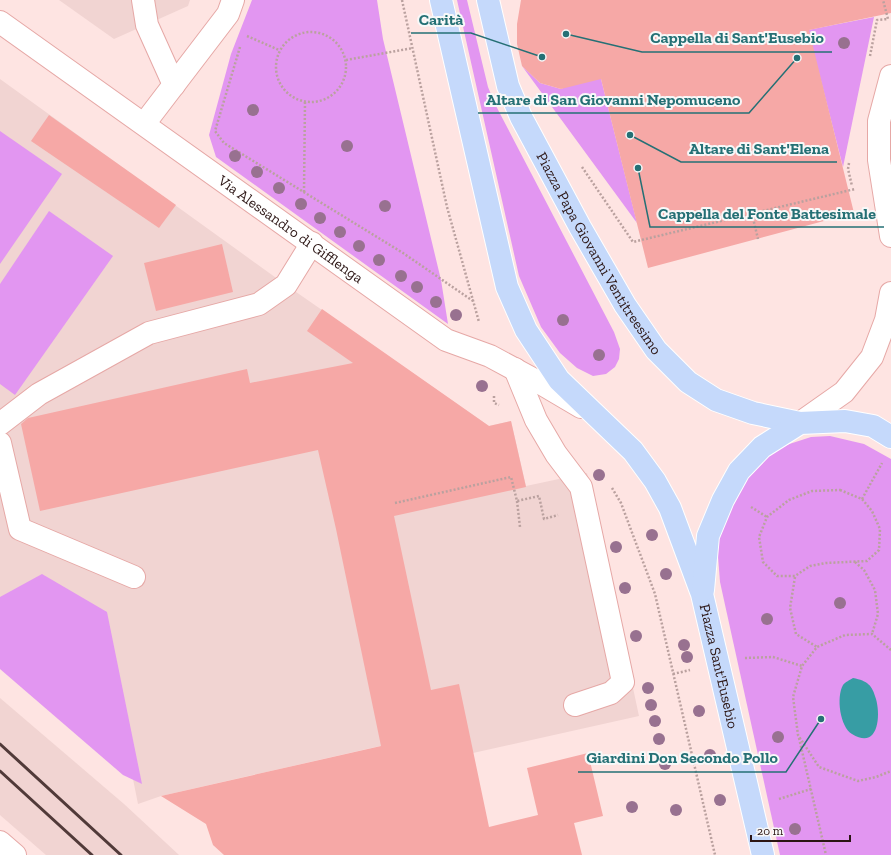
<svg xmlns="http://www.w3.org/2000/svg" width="891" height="855" font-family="'Zilla Slab',serif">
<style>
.built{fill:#f1d4d2}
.green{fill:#e296f1}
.water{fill:#379da4}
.building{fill:#f6a8a6}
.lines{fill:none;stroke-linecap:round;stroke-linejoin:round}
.minor-casing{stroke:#e6a8a6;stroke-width:24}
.major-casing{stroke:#fff;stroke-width:24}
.path{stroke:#baa19f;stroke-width:2.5;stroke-dasharray:2 2;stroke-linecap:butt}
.minor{stroke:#fff;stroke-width:22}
.major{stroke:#c5d9fb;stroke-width:22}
.rail{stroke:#513a39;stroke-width:3}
.tree{fill:#987190}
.labels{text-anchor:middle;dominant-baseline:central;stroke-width:4;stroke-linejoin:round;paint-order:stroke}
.street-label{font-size:15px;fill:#2b1514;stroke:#f8f8f8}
.leader{fill:none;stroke:#257075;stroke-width:1.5}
.callout-dot{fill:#257075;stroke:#f8f8f8;stroke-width:1.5}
.callout-label{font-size:16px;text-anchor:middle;font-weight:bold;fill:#257075;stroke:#f8f8f8;stroke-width:4;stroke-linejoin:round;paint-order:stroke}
</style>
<rect width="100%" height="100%" fill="#fee4e2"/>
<!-- built -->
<g class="built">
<path d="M59 0H190L188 6 114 39Z"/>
<path d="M0 79 286 285 489 426 511 421 526 486 587 473 639 716 473 753 380 746 161 796 138 804 133 779 142 784 0 597Z"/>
<path d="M0 698 124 804 179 855H46L0 815Z"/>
</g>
<!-- green -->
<g class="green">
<path d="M252 0H377L383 39 441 280 448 324 216 157 209 135 231 54Z"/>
<path d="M457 0H467L488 87 495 104 614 332 620 349 619 359 615 367 606 374 593 376 577 368 560 353 541 327 519 276Z"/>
<path d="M874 17 843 167 808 30Z"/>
<path d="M522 66 540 83 561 89 599 71 637 223Z"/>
<path d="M0 131 62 174 0 264Z"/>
<path d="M49 211 113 256 15 395 0 384V284Z"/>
<path d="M830 436 864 444 891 459V855H780L720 582 717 543 739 479 777 448 811 437Z"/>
<path d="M42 574 107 612 142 784 123 775 0 669V597Z"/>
</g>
<!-- water -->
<path class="water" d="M853 678C868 681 872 685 876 699 881 717 878 750 852 734 840 727 836 697 843 685 845 682 850 680 853 678Z"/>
<!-- building -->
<g class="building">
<path d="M521 0H891V13L809 30 854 213 648 268 601 79 561 89 540 83 522 66 517 44V24Z"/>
<path d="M49 115 176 205 159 228 31 141Z"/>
<path d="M222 244 233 292 156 311 144 263Z"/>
<path d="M322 309 489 426 511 421 526 487 394 516 431 690 459 684 489 827 538 815 527 768 588 753 603 816 574 823 582 855H224L213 845 206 824 161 796 381 746 336 529 318 450 40 511 21 424 28 418 247 369 250 383 353 363 307 331Z"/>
</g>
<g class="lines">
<!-- minor casing -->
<g class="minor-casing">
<g id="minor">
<path d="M143 0 147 25 174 85"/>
<path id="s1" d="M0 22 446 340 490 356 542 384 581 407"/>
<path d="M891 76 879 121V160L891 236"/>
<path d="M144 124 228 14 233 0"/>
<path d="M515 369 536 420 556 454 581 487 623 682 611 693 575 705"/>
<path d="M800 423 844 392 872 357 886 320 891 293"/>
<path d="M0 424 39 394 149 333 259 304 286 285 312 243"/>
<path d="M0 443 20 529 134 577"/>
<path d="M0 842 15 855"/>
</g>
</g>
<!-- major casing -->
<g class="major-casing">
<g id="major">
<path id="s2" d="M441 0 507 287 526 330 559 380 633 451 655 481 670 508 702 594 763 855"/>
<path id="s3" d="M488 0 508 86 521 117 580 227 625 305 656 350 688 382 716 400 753 413 800 423"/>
<path d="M703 590 708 536 723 500 739 471 762 447 800 423 845 421 873 426 891 437"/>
</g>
</g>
<!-- path -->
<g class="path">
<path d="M402 0 447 207 479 322"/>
<circle cx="311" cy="67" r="35"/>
<path d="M247 36 279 50"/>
<path d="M240 47 215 131 224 143 403 253 473 301"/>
<path d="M870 56 877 20 888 19 883 0"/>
<path d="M346 60 413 48"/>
<path d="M849 163 848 169 852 186"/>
<path d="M582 167 633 242 855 189"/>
<path d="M304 192 305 102"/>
<path d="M752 214 758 239"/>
<path d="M494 396V403L499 405"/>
<path d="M612 488 621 503 655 594 715 855"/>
<path d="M840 490 862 499 872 511 880 529 879 550 867 561 826 563 810 566 795 576H777L763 562 759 537 767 517 789 500 812 491Z"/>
<path d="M862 499 882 463"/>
<path d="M517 501 520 527"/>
<path d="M395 503 511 477 517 501 539 496 544 519 558 515"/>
<path d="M751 507 767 517"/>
<path d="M855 562 864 570 875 590 878 614 872 634"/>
<path d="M795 577 790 608 796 634 817 647"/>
<path d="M891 650 872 634 845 635 817 647 802 666 793 697 798 735 819 767 858 781 876 777 891 771"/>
<path d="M745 658 773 657 802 666"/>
<path d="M673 674 690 670"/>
<path d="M799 738 826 855"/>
<path d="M779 799 811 789"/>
</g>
<!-- minor -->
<use href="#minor" class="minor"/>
<!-- major -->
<use href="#major" class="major"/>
<!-- rail -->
<g class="rail">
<path d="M0 744 121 855"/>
<path d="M0 771 92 855"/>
</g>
</g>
<!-- trees -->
<g class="tree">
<circle cx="844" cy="43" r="6"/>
<circle cx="253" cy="110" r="6"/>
<circle cx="347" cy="146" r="6"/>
<circle cx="235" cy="156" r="6"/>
<circle cx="257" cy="172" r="6"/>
<circle cx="279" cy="188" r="6"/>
<circle cx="301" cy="204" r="6"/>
<circle cx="385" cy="206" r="6"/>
<circle cx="320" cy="218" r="6"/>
<circle cx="340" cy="232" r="6"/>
<circle cx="359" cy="246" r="6"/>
<circle cx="379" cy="260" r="6"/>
<circle cx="401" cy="276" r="6"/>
<circle cx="417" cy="287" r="6"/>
<circle cx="436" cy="302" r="6"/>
<circle cx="456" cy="315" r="6"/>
<circle cx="563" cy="320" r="6"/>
<circle cx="599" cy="355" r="6"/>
<circle cx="482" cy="386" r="6"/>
<circle cx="599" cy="475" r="6"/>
<circle cx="652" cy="535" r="6"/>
<circle cx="616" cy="547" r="6"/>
<circle cx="666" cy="574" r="6"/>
<circle cx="625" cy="588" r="6"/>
<circle cx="840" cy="603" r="6"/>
<circle cx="767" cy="619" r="6"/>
<circle cx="636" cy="636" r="6"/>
<circle cx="684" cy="645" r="6"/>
<circle cx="687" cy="657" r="6"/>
<circle cx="648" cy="688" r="6"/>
<circle cx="651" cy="705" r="6"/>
<circle cx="699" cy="711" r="6"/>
<circle cx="655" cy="721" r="6"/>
<circle cx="778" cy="737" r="6"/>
<circle cx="659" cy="739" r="6"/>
<circle cx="710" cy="755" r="6"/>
<circle cx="665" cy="764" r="6"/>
<circle cx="720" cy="800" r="6"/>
<circle cx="632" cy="807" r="6"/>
<circle cx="676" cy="810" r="6"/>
<circle cx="795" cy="829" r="6"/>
</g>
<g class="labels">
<!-- street labels -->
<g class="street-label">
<text stroke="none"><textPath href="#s1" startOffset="357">Via Alessandro di Gifflenga</textPath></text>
<text stroke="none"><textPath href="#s3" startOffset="279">Piazza Papa Giovanni Ventitreesimo</textPath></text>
<text stroke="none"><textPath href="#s2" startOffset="738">Piazza Sant'Eusebio</textPath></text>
</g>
</g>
<!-- callouts -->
<path class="leader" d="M542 57L471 33H411M566 34L642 52H832M797 58L749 113H478M630 135L681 162H837M638 168L650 227H884M821 719L786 772H578"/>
<g class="callout-dot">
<circle cx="542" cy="57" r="4"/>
<circle cx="566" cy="34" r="4"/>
<circle cx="797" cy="58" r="4"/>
<circle cx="630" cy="135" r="4"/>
<circle cx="638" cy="168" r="4"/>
<circle cx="821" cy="719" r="4"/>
</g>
<g class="callout-label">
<text x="441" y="25">Carità</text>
<text x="737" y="43">Cappella di Sant'Eusebio</text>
<text x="613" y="105">Altare di San Giovanni Nepomuceno</text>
<text x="759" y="154">Altare di Sant'Elena</text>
<text x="767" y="219">Cappella del Fonte Battesimale</text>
<text x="682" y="763">Giardini Don Secondo Pollo</text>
</g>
<!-- scale -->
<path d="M751 835v6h99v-6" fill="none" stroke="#2b1514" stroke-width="2"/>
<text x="757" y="835" font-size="12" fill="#2b1514" stroke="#f8f8f8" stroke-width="3" paint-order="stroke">20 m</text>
</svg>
